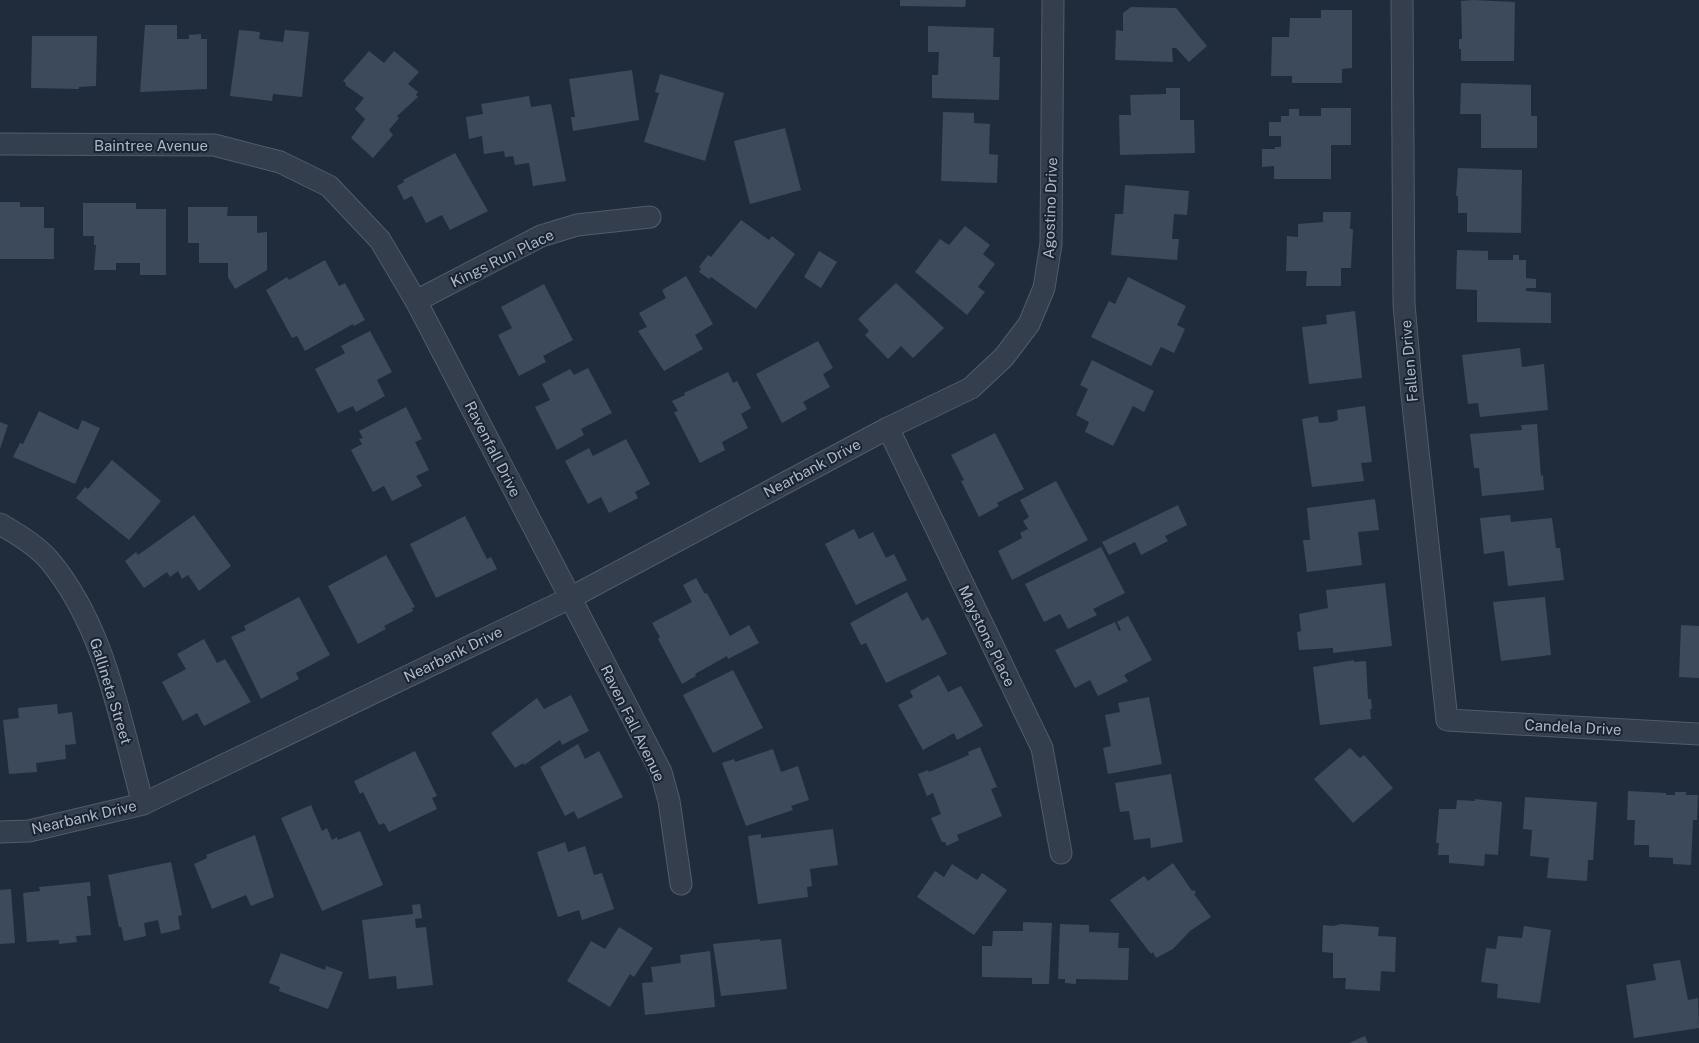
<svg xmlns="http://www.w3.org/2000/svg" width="1699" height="1043" font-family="'Public Sans',sans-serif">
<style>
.building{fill:#3c4a5c}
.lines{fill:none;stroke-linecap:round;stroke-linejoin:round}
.street-casing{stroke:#525b6a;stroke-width:23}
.street{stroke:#343e4c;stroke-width:21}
.labels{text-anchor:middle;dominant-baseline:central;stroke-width:4;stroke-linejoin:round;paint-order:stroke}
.street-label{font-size:15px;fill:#afb8c8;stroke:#192331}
</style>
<rect width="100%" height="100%" fill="#202c3c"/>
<!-- building -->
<g class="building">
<path d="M900 0H966L965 7 900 6Z"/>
<path d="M1473 0 1515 2 1514 61H1461V49H1459V39H1462L1461 1Z"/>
<path d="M1131 7 1176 8 1207 46 1189 62 1176 48H1172L1173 62 1115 60 1116 30 1123 31V13Z"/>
<path d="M1321 10H1352V68L1342 69V83H1292V76H1271L1272 37H1289L1290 18H1321Z"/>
<path d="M145 25H177V39H189V35L201 34V39H207V89L140 92Z"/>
<path d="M928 26 994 28 993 57H1000L999 100 932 98V75H938L939 52H928Z"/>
<path d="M239 30 260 32 259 39 283 42 285 30 309 32 302 97 273 94 272 101 230 96Z"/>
<path d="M32 36H97L96 86 79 87V89L31 88Z"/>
<path d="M369 51 384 63 394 51 419 72 408 84 418 92 416 95 418 97 397 116 399 118 389 130 393 135 373 158 351 138 365 119 355 109 364 98 345 85 346 83 343 81Z"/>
<path d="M632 70 639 120 573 131 571 117H575L569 79Z"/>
<path d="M660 74 724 93 705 161 644 142 659 93 655 92Z"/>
<path d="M1461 83 1531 85V116H1537V148H1481V114H1460Z"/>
<path d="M1166 88H1180V120H1194L1195 153 1120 155 1119 115H1131L1130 95 1166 94Z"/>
<path d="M529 96 531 107 551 104 566 181 533 186 529 163 515 165 513 156 505 157 504 151 484 154 482 136 469 139 466 117 483 114 481 104Z"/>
<path d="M1321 108H1351V145H1331V179H1274V166L1262 167V149H1275V147H1281V136H1269V122H1281V116H1289V109H1299V116H1321Z"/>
<path d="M943 112 974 113V123L990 124 989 154 998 155 997 183 941 181Z"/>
<path d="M785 128 801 190 750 204 734 141Z"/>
<path d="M455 153 488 211 450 230 442 215 426 223 412 196 404 200 397 186 404 182 403 180Z"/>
<path d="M1458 168 1522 170 1521 233 1467 232V213H1458V196H1456Z"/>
<path d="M1125 185 1189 191 1187 215 1174 214 1172 239H1179L1177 260 1111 255 1115 214H1123Z"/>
<path d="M0 202H20V207H44V228H54V259H0Z"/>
<path d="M83 203H136V209H166V275H140V263H116V270H94L96 245H94V236H83Z"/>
<path d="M188 207H228L227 216H257V233L267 232V270L235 289 228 277V263H199V243H188Z"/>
<path d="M1323 212H1351L1350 229H1353L1351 268H1341V286H1306L1307 271H1286L1287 236 1298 237V224L1323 222Z"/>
<path d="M741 220 769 240 772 236 795 254 756 309 711 277 709 279 699 272 701 269 699 267 708 255 711 257Z"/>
<path d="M965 226 990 245 983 254 995 264 978 287 985 292 967 315 915 272 940 239 949 245Z"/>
<path d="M1457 250 1488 251V260H1513V255H1519V260H1526V278L1536 279V288H1526V291L1551 293V323L1477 322V290L1456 289Z"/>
<path d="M819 251 837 262 821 288 804 277Z"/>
<path d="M325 260 339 286 345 283 365 320 354 326 353 324 305 351 297 336 292 338 266 290 287 277 289 280Z"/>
<path d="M686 276 713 324 695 335 703 349 664 371 638 331 647 327 639 313 666 298 662 290Z"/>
<path d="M1128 277 1186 306 1177 325 1185 329 1174 353 1161 347 1151 366 1091 337 1109 301 1115 304Z"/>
<path d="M896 283 944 328 913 358 901 346 888 359 865 335 869 331 858 319Z"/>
<path d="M544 284 573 340 543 356 546 362 519 376 498 335 512 328 501 307Z"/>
<path d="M1355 311 1362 378 1309 384 1302 327 1327 324 1326 315Z"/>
<path d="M370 331 392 372 377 380 385 396 356 412 353 406 338 413 315 369 345 353 341 346Z"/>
<path d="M818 341 833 368 823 374 830 387 803 402 807 409 782 423 756 374Z"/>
<path d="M1520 348 1522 367 1544 364 1548 410 1480 417 1478 403 1468 404 1462 355Z"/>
<path d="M1092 360 1154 391 1144 412 1133 406 1113 446 1085 432 1089 422 1076 415 1088 389 1080 385Z"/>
<path d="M588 368 612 413 581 429 584 435 557 450 535 407 550 400 542 384 570 369 574 375Z"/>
<path d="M728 372 733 383 737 381 751 408 741 414 748 428 722 442 725 450 700 463 674 412 678 411 672 401 685 395 684 393Z"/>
<path d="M1365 406 1372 462 1361 463 1364 481 1312 487 1302 419 1318 416 1319 423 1332 422 1338 420 1337 410Z"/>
<path d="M406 407 422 439 415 442 429 470 416 476 422 486 392 501 384 486 373 492 351 450 362 444 359 439 363 438 359 431Z"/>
<path d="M39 411 78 430 82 420 100 428 75 484 13 457 20 443 23 444Z"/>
<path d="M0 422 8 425 0 449Z"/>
<path d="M1537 424 1541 476 1543 475 1544 490 1482 496 1479 468H1474L1470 434 1522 430 1521 425Z"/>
<path d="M995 433 1024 489 997 503 999 506 979 517 961 481 964 480 951 455Z"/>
<path d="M626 439 650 484 635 492 638 498 609 513 601 497 588 504 565 461 589 448 593 456Z"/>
<path d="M112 460 161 501 129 540 76 498 85 487 88 489Z"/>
<path d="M1056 481 1088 540 1012 580 998 551 1022 538 1020 533 1028 529 1023 521 1029 517 1020 500Z"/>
<path d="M1375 499 1379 530 1358 532 1362 565 1307 572 1303 540H1310L1307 508Z"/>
<path d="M1178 505 1187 525 1165 536 1168 541 1141 555 1135 542 1109 555 1102 542Z"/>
<path d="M194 515 231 566 199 591 188 575 182 579 178 571 170 577 167 572 144 588 125 561 136 552 138 555Z"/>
<path d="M1510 515 1511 522 1552 518 1556 548H1560L1564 580 1508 586 1504 551 1484 554 1480 518Z"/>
<path d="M465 516 487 559 491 557 497 569 436 598 410 544Z"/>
<path d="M854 529 859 539 873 532 886 558 894 554 907 580 856 605 825 544Z"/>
<path d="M1101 547 1125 593 1093 609 1097 615 1068 629 1060 614 1044 622 1025 584Z"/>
<path d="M386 555 415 607 412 608 413 611 384 626 386 629 358 644 328 586Z"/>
<path d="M696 578 705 594 707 593 730 636 749 625 759 643 728 659 727 656 695 674 696 676 682 684 658 639 660 637 652 623 692 602 683 585Z"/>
<path d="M1385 583 1392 646 1333 653V648L1299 650 1297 632 1301 631 1299 614 1328 608 1326 590Z"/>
<path d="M907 592 922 621 928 617 947 654 886 683 866 643 861 645 850 623Z"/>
<path d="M299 597 330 655 296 673 299 679 261 699 231 637 246 630 244 626Z"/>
<path d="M1545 597 1551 655 1501 661 1493 602Z"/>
<path d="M1128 616 1152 660 1124 675 1128 681 1098 696 1090 680 1075 688 1055 650 1115 622 1119 631 1121 630 1117 622Z"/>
<path d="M1681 625 1699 626V678L1679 677Z"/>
<path d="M204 639 217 663 225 659 251 702 204 726 197 713 183 721 162 682 186 669 177 654Z"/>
<path d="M1354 660V662L1366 661 1368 699H1371L1372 709H1370L1371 719 1320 725 1313 667Z"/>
<path d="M733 670 763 728 713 753 683 695Z"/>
<path d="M939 675 948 692 961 686 983 726 957 740 954 733 923 750 898 705 913 697 910 691Z"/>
<path d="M571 695 589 731 562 745 560 740 524 765 523 763 515 768 491 733 537 698 544 709Z"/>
<path d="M1149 697 1162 764 1108 774 1103 748 1111 746 1105 715 1120 712 1118 703Z"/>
<path d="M57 704 58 714 72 712 76 744 65 745 66 759 36 763 37 772 9 774 3 720 19 718 18 708Z"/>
<path d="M578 744 585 759 599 751 623 797 578 819 574 811 565 816 540 767Z"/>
<path d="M980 747 997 787 991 789 1002 816 957 835 959 840 947 846 945 842H942L931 818 941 814 933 793 927 796 918 774 928 770 929 772 969 755 968 752Z"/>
<path d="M1350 748 1360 758 1364 755 1393 788 1353 823 1314 779Z"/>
<path d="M773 749 781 772 798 766 809 800 791 806 793 810 746 826 722 763 734 759 735 762Z"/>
<path d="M415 751 437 796 432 798 437 809 389 832 384 823 379 825 363 792 360 794 354 781Z"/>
<path d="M1171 774 1183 842 1151 848 1150 838 1134 840 1129 811 1120 812 1115 783Z"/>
<path d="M1628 791 1666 793V795H1675V792H1686V795H1698L1697 820H1693L1691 865 1673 864V858L1649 857V845H1634L1635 820H1627Z"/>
<path d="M1525 797 1597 802 1593 860H1588L1587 881 1547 878 1549 858 1530 856 1532 830 1523 829Z"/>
<path d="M1475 799 1502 802 1498 855 1485 854 1484 866 1449 863V855H1438L1439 843H1436L1439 809H1456L1457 800 1475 801Z"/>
<path d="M311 805 322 831 327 828 332 840 337 837 338 840 360 831 383 885 322 911 281 818Z"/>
<path d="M833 829 838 865 810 869 812 886 807 887 808 897 758 904 748 836 761 834V838Z"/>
<path d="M255 835 274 897 251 906 246 895 212 909 194 864 207 858 206 855Z"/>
<path d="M565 842 568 852 585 846 594 875 602 873 614 909 582 920 579 910 558 917 537 852Z"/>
<path d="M171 862 182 915 178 916 180 929 161 934 158 920 144 923 146 936 124 941 121 927H119L108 875Z"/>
<path d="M1173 863 1192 891 1194 890 1196 893 1194 894 1211 917 1190 931 1173 949 1156 958 1153 952 1151 954 1110 900 1144 876 1148 881Z"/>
<path d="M952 864 977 880 982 873 1007 890 974 935 917 897 935 871 944 877Z"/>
<path d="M90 882 91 896H87L91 935 76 936 77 942 59 944V940L27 942 23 893 40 891 39 887Z"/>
<path d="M11 889 15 943 0 944V890Z"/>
<path d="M420 904 422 918 415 919 416 928 426 927 433 985 397 989 396 976 369 979 362 920 413 914 412 905Z"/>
<path d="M1023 922 1052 923 1049 984H1032V978L982 977V946H992L993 931H1023Z"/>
<path d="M1060 924 1089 925V932L1119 933 1118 948H1129L1128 980 1076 979V984L1065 983V979H1058Z"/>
<path d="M1341 924 1379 927 1378 936 1396 937 1395 972 1381 971 1380 991 1345 989 1346 978H1333V953L1322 952 1323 925 1334 926Z"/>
<path d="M1524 926 1551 930 1540 1003 1497 998 1498 984 1481 982 1486 948 1496 949 1498 936 1522 938Z"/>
<path d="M619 927 653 948 634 977 630 974 610 1007 567 981 591 941 605 949Z"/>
<path d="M760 939V941L781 939 787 989 721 996 713 944Z"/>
<path d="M710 951 715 1007 645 1015 642 983 653 982 651 967 681 963 680 955Z"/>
<path d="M281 953 325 970 326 966 343 972 328 1009 279 991 280 987 269 983Z"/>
<path d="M1680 960 1688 1000 1698 998 1699 1028 1634 1038 1626 985 1656 980 1653 964Z"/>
<path d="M1365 1036 1368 1043H1349Z"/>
</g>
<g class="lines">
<!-- street casing -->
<g class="street-casing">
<g id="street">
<path d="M1402 0 1404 304 1412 395 1447 720 1699 734"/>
<path d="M0 144 214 145 280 162 329 186 380 240 416 301 661 772 669 801 681 884"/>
<path d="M416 301 541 236 577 225 650 217"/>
<path d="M888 428 1042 748 1061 853"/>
<path d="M0 524C16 533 37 546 49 560 106 628 120 721 143 804"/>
<path d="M0 832 29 831 143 804 570 598 888 428 971 388 1004 357 1029 324 1044 288 1051 244 1053 0"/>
</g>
</g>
<!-- street -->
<use href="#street" class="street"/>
</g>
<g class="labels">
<!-- street labels -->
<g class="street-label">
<text x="151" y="145">Baintree Avenue</text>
<text transform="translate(1050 208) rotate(-88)">Agostino Drive</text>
<text transform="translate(502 258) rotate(-26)">Kings Run Place</text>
<text transform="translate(1409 361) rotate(-95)">Fallen Drive</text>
<text transform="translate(493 449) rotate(63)">Ravenfall Drive</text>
<text transform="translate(812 468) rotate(-28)">Nearbank Drive</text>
<text transform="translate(987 636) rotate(64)">Maystone Place</text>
<text transform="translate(453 654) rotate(-26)">Nearbank Drive</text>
<text transform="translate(111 691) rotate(73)">Gallineta Street</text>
<text transform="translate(633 723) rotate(64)">Raven Fall Avenue</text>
<text transform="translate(1573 727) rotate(3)">Candela Drive</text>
<text transform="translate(84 817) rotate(-13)">Nearbank Drive</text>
</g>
</g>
</svg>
